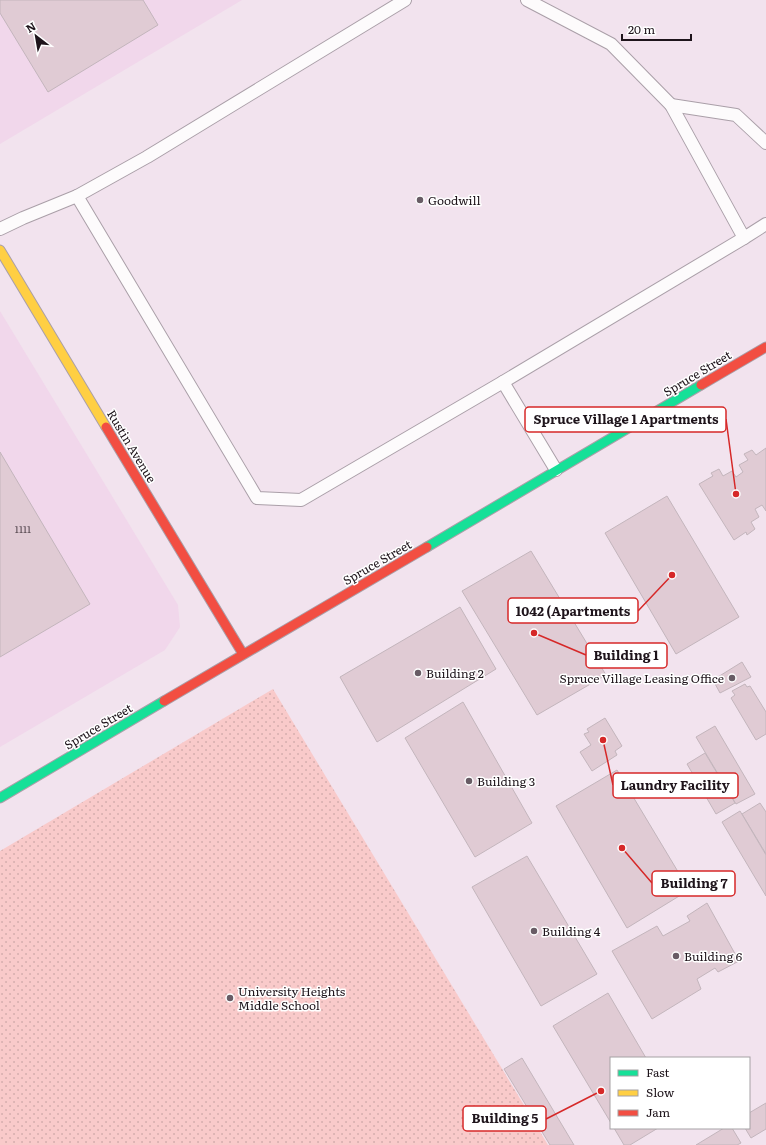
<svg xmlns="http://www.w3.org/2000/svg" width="766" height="1145" font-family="Literata,serif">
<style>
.built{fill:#f1d7eb}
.grass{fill:url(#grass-dots)}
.building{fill:#e0cbd4;stroke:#c3b5bc}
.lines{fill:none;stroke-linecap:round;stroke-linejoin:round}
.lane-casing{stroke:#aa9fa8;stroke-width:14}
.fast-casing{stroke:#aa9fa8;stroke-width:11}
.slow-casing{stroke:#aa9fa8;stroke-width:11}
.jam-casing{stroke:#aa9fa8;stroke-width:11}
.lane{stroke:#fdfbfc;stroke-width:12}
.fast{stroke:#16e098;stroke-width:9}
.slow{stroke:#ffcf43;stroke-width:9}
.jam{stroke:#f24e42;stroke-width:9}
.poi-dot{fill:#685c65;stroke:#fff;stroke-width:1.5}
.labels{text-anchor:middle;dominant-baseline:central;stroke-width:3;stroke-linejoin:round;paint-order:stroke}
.number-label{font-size:10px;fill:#52454c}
.poi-label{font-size:12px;fill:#1e141b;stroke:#fff;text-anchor:start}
.street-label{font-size:12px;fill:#1e141b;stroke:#fff}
.leader{fill:none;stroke:#d62828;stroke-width:1.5}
.callout-dot{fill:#d62828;stroke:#fff;stroke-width:1.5}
.callout{fill:#fff;stroke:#d62828;stroke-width:1.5}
.callout-label{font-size:13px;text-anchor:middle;font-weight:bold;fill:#1e141b}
</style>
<defs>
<pattern id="grass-dots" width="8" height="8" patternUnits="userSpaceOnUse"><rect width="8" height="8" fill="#f9caca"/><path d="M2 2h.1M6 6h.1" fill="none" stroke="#d5adad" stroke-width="1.8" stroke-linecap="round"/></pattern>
</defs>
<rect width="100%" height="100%" fill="#f2e3ee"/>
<!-- built -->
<g class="built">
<path d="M0 0H242L0 144Z"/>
<path d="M0 311 178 605 180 627 165 650 0 747Z"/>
</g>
<!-- grass -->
<path class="grass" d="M273 689 548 1145H0V851Z"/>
<!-- building -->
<g class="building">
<path d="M0 0H143L158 25 48 92 0 13Z"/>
<path d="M766 448V511L762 505 755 509 759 517 751 522 755 529 747 535 746 532 734 540 699 484 713 476 711 473 719 469 723 476 732 471 736 477 743 472 739 465 748 460 744 454 752 450 756 455Z"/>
<path d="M0 452 90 604 0 657Z"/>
<path d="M667 496 739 617 676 654 605 533Z"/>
<path d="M531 551 606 675 537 715 462 591Z"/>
<path d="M460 607 496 669 377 742 340 677Z"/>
<path d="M742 662 751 677 720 693 713 680Z"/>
<path d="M745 684 747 687 750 686 766 712V734L756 740 731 698 735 695 732 691Z"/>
<path d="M463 702 532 823 475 857 405 738Z"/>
<path d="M605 718 622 746 615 751 617 755 592 771 580 752 591 745 584 734 589 732 587 729Z"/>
<path d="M715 726 755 794 736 804 696 737Z"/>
<path d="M705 753 735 803 716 814 687 764Z"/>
<path d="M617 770 689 890 627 928 556 806Z"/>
<path d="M760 803 766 812V854L742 814Z"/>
<path d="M740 811 766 855V896L722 822Z"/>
<path d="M527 856 597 974 541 1006 472 887Z"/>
<path d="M707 903 739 961 718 972 715 968 697 979 701 989 652 1019 612 951 657 926 663 936 690 921 687 916Z"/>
<path d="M608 993 646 1058H611V1123L553 1026Z"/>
<path d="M522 1058 574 1145H550L504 1069Z"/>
<path d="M766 1103V1129L751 1138 745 1128H749V1113Z"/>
<path d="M614 1128H658L630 1145H624Z"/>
<path d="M724 1128H732L741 1143 737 1145H696Z"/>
</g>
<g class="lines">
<!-- lane casing -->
<g class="lane-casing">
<g id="lane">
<path d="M527 0 611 44 671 105 744 238 766 224"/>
<path d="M671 105 736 115 766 143"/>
<path d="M77 196 257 498 301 500 503 382 556 470"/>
<path d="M0 229 23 218 77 196 147 157 405 0"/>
<path d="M503 382 744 238"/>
</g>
</g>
<!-- fast casing -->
<g class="fast-casing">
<g id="fast">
<path d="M427 547 701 385"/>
<path d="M0 798 164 701"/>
</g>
</g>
<!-- slow casing -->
<g class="slow-casing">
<path id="slow" d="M0 250 106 427"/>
</g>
<!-- jam casing -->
<g class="jam-casing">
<g id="jam">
<path d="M701 385 766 347"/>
<path d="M106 427 243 654"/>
<path d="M164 701 427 547"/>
</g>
</g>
<!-- lane -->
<use href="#lane" class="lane"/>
<!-- fast -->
<use href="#fast" class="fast"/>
<!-- slow -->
<use href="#slow" class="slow"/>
<!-- jam -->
<use href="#jam" class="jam"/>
</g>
<!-- markers -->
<g class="poi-dot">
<circle cx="420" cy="200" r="4"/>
<circle cx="418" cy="673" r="4"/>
<circle cx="732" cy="678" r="4"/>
<circle cx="469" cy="781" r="4"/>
<circle cx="534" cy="931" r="4"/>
<circle cx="676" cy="956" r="4"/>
<circle cx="230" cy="998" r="4"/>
</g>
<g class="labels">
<!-- number labels -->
<g class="number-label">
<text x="23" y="528">1111</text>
</g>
<!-- poi labels -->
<g class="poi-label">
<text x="428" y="200">Goodwill</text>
<text x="426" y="673">Building 2</text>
<text x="724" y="678" text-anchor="end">Spruce Village Leasing Office</text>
<text x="477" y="781">Building 3</text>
<text x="542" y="931">Building 4</text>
<text x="684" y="956">Building 6</text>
<text x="238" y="991">University Heights<tspan x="238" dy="14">Middle School</tspan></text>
</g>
<!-- street labels -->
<g class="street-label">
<text transform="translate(697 373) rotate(-31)">Spruce Street</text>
<text transform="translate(132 446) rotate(59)">Rustin Avenue</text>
<text transform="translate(377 562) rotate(-30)">Spruce Street</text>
<text transform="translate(98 726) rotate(-31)">Spruce Street</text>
</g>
</g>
<!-- callouts -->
<path class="leader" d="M736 494L726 419M672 575L638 611M534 633L586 655M603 740L613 785M622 848L652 883M601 1091L546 1119"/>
<g class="callout-dot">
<circle cx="736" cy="494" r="4"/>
<circle cx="672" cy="575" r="4"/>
<circle cx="534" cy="633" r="4"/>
<circle cx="603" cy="740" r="4"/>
<circle cx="622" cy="848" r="4"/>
<circle cx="601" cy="1091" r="4"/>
</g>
<g class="callout">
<rect x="525" y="407" width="201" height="25" rx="4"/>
<rect x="508" y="598" width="130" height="25" rx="4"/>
<rect x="586" y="643" width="81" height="25" rx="4"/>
<rect x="613" y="773" width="125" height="25" rx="4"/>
<rect x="652" y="871" width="83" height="25" rx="4"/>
<rect x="463" y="1106" width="83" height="25" rx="4"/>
</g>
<g class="callout-label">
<text x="626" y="424">Spruce Village 1 Apartments</text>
<text x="573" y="616">1042 (Apartments</text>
<text x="626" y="660">Building 1</text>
<text x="675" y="790">Laundry Facility</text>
<text x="694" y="888">Building 7</text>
<text x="505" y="1123">Building 5</text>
</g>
<!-- legend -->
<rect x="610" y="1057" width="140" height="72" fill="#ffffff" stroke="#a5a1a4"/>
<rect x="618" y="1070" width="20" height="6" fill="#16e098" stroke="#a5a1a4"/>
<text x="646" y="1077" font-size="12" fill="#1e141b">Fast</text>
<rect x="618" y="1090" width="20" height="6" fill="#ffcf43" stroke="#a5a1a4"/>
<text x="646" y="1097" font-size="12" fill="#1e141b">Slow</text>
<rect x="618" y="1110" width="20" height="6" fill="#f24e42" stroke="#a5a1a4"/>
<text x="646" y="1117" font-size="12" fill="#1e141b">Jam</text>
<!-- north arrow -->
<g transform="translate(36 36) rotate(329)" stroke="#ffffff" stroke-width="3" paint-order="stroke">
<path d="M0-3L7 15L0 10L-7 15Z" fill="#1e141b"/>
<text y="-6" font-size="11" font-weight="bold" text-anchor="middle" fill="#1e141b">N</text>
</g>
<!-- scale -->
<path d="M622 34v6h69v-6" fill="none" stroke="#1e141b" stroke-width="2"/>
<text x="628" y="34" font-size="12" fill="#1e141b" stroke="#ffffff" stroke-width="3" paint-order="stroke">20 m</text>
</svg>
